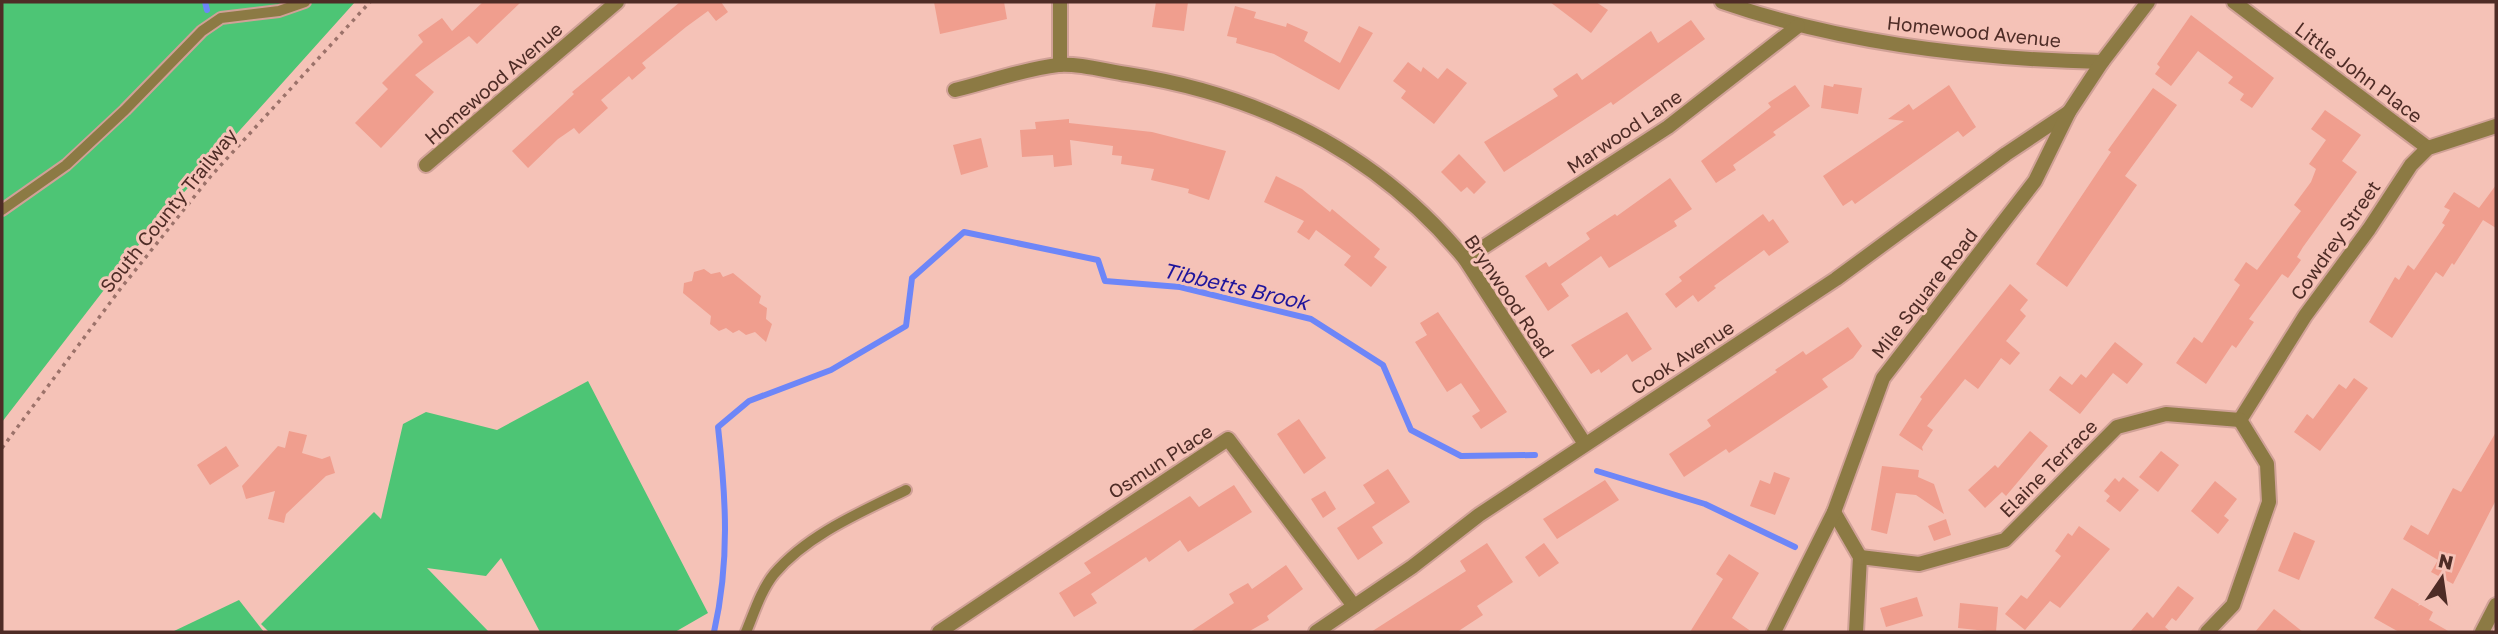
<svg xmlns="http://www.w3.org/2000/svg" width="2498" height="634" font-family="'Golos Text',sans-serif">
<style>
.green{fill:#4dc575}
.lines{fill:none;stroke-linecap:round;stroke-linejoin:round}
.stream{stroke:#6d86f8;stroke-width:6}
.building{fill:#f09e8e}
.service-casing{stroke:#d0a197;stroke-width:14}
.minor-casing{stroke:#d0a197;stroke-width:18}
.tertiary-casing{stroke:#d0a197;stroke-width:18}
.path{stroke:#9c726a;stroke-width:3.5;stroke-dasharray:3.5 5;stroke-linecap:butt}
.service{stroke:#8c7a44;stroke-width:10}
.minor{stroke:#8c7a44;stroke-width:14}
.tertiary{stroke:#8c7a44;stroke-width:14}
.labels{text-anchor:middle;dominant-baseline:central;stroke-width:6;stroke-linejoin:round;paint-order:stroke}
.street-label{font-size:19px;fill:#4e2c26;stroke:#f5c2b7}
.water-label{font-size:21px;font-style:italic;fill:#1f159c;stroke:#f5c2b7}
</style>
<rect width="100%" height="100%" fill="#f5c2b7"/>
<!-- green -->
<g class="green">
<path d="M2 2H355L151 229 2 422Z"/>
<path d="M588 381 708 613 675 632H540L501 558 486 576 427 568 489 632H269L261 624 374 512 381 519 403 424 426 412 497 430Z"/>
<path d="M239 600 264 632H172Z"/>
</g>
<g class="lines">
<!-- stream -->
<g class="stream">
<path d="M205 2 207 10"/>
<path d="M1597 471 1705 504 1795 547"/>
<path d="M714 632C730 561 726 498 718 427L749 401 831 370 906 326 912 278 964 232 1098 260 1105 281 1180 287 1311 319 1383 365 1411 430 1461 456 1535 455"/>
</g>
</g>
<!-- building -->
<g class="building">
<path d="M483 2H521L477 44 469 36 415 75 434 92 381 148 355 123 388 89 382 83 423 42 418 35 442 18 452 31Z"/>
<path d="M680 2H721L728 12 716 21 708 11 686 27 642 63 646 68 632 80 629 76 601 100 608 108 579 134 574 128 558 139 528 168 512 151 574 94 572 92Z"/>
<path d="M934 2H1004L1007 19 940 34Z"/>
<path d="M1156 2H1188L1184 31 1152 27Z"/>
<path d="M1550 2H1596L1608 10 1591 33Z"/>
<path d="M1235 6 1256 12 1254 18 1286 27 1287 23 1308 32 1304 41 1340 63 1359 26 1373 33 1339 90 1274 54 1236 43 1237 38 1227 36Z"/>
<path d="M2191 15 2274 78 2252 108 2240 100 2244 94 2228 83 2233 77 2198 51 2171 86 2155 74 2160 67 2157 64Z"/>
<path d="M1691 20 1705 39 1613 105 1611 102 1504 172 1484 142 1558 96 1553 89 1577 73 1582 80 1651 31 1658 43Z"/>
<path d="M1408 62 1421 72 1423 67 1438 79 1447 68 1467 83 1434 124 1401 98 1406 91 1393 81Z"/>
<path d="M1834 84 1862 88 1858 114 1821 108 1824 85 1833 87Z"/>
<path d="M1795 85 1810 106 1773 132 1776 135 1733 165 1736 170 1716 183 1701 161 1771 107 1768 103Z"/>
<path d="M1949 85 1976 127 1963 137 1958 131 1855 204 1852 200 1843 206 1823 176 1904 121 1888 119 1909 104 1913 110Z"/>
<path d="M2153 88 2177 105 2125 176 2137 185 2067 287 2036 264 2111 152 2108 150Z"/>
<path d="M2325 110 2361 135 2342 161 2357 172 2303 247 2297 257 2301 260 2288 278 2282 274 2249 319 2254 322 2236 348 2232 345 2206 384 2176 363 2194 337 2202 343 2240 285 2234 280 2246 262 2257 270 2301 211 2294 205 2311 182 2316 169 2309 164 2326 140 2311 129Z"/>
<path d="M1069 119V123L1152 132 1226 151 1209 200 1188 193 1189 189 1151 180 1154 169 1121 164 1122 156 1112 155 1113 146 1070 140 1072 165 1054 167 1053 155 1022 157 1020 130 1036 129 1035 122Z"/>
<path d="M981 138 988 167 961 175 953 145Z"/>
<path d="M1459 154 1486 182 1474 194 1467 187 1461 192 1441 172Z"/>
<path d="M1276 176 1302 189 1330 212 1332 209 1380 249 1374 257 1387 267 1371 287 1344 265 1351 256 1316 230 1309 240 1297 232 1304 221 1264 202Z"/>
<path d="M1670 178 1692 209 1674 221 1677 226 1609 268 1601 256 1561 284 1569 296 1548 311 1525 276 1546 262 1549 267 1590 239 1586 233 1615 214 1617 216Z"/>
<path d="M2496 185V228L2483 220 2454 265 2452 263 2443 277 2436 272 2392 338 2369 322 2395 277 2399 280 2408 265 2414 270 2445 225 2442 223 2450 210 2444 207 2454 192 2479 208Z"/>
<path d="M1763 214 1769 222 1773 219 1789 242 1769 256 1764 250 1714 286 1716 288 1698 302 1693 295 1676 308 1665 294 1682 281 1679 277Z"/>
<path d="M704 269 711 274 720 272 723 277 733 273 761 296 759 303 767 308 766 319 772 324 766 342 755 332 746 335 739 330 733 333 726 328 719 331 710 324 711 316 683 293 684 283 692 281 694 272Z"/>
<path d="M2010 284 2028 300 2020 310 2026 316 2006 341 2020 353 2010 365 2001 358 1978 389 1965 379 1927 426 1933 430 1922 447 1923 451 1899 435 1922 399 1920 397Z"/>
<path d="M1438 312 1507 412 1481 429 1472 416 1480 411 1461 383 1447 392 1415 342 1427 335 1420 323Z"/>
<path d="M1627 312 1652 349 1632 362 1627 354 1601 373 1599 369 1591 374 1571 345Z"/>
<path d="M1848 327 1862 346 1853 358 1822 379 1828 387 1729 453 1726 449 1684 477 1669 454 1711 426 1707 420 1777 372 1775 370 1803 351 1806 355Z"/>
<path d="M2115 342 2143 364 2127 384 2113 373 2080 414 2049 390 2060 376 2072 385 2081 374 2086 378Z"/>
<path d="M2354 378 2368 388 2320 451 2294 432 2307 414 2313 419 2339 384 2346 389Z"/>
<path d="M1299 419 1326 458 1304 474 1277 434Z"/>
<path d="M289 431 307 435 302 453 322 459 330 456 335 473 326 476 286 514 284 523 268 519 275 491 246 499 242 486 278 446 285 448Z"/>
<path d="M2030 431 2048 446 2006 496 2002 492 1985 508 1968 490 1995 465 1998 468Z"/>
<path d="M2496 432V500L2453 584 2431 572 2438 560 2403 539 2411 525 2428 535 2453 488 2461 492Z"/>
<path d="M226 446 239 466 210 485 197 465Z"/>
<path d="M2161 451 2179 465 2158 492 2139 477Z"/>
<path d="M1882 466 1919 470 1918 477 1934 484 1944 514 1916 495 1896 493 1887 534 1871 530Z"/>
<path d="M1388 469 1410 502 1372 527 1383 543 1358 560 1337 528 1375 503 1363 485Z"/>
<path d="M1774 472 1790 478 1775 515 1750 506 1760 480 1770 484Z"/>
<path d="M2123 477 2139 490 2120 512 2106 501 2110 496 2104 491 2115 478 2119 482Z"/>
<path d="M1605 480 1619 500 1557 539 1543 519Z"/>
<path d="M2215 481 2237 499 2224 516 2229 520 2218 534 2191 511Z"/>
<path d="M1234 485 1252 512 1188 552 1180 540 1149 562 1146 557 1091 594 1097 603 1074 617 1059 593 1091 573 1084 563 1190 496 1199 507Z"/>
<path d="M1325 491 1336 509 1323 518 1311 499Z"/>
<path d="M1946 519 1951 535 1934 541 1928 526Z"/>
<path d="M2079 526 2110 549 2060 608 2050 601 2025 630 2005 614 2021 595 2027 599 2061 556 2055 551 2068 533 2072 536Z"/>
<path d="M2294 532 2315 541 2299 580 2278 571Z"/>
<path d="M1487 543 1513 582 1477 606 1483 615 1457 632H1371L1466 571 1460 561Z"/>
<path d="M1544 543 1559 563 1539 577 1525 557Z"/>
<path d="M1729 554 1759 573 1732 618 1752 632H1690L1723 579 1716 574Z"/>
<path d="M1286 565 1303 589 1267 616 1269 620 1248 632H1190L1234 603 1229 594 1248 583 1252 589Z"/>
<path d="M2178 586 2194 598 2176 621 2172 618 2165 627 2171 632H2130L2147 612 2153 618Z"/>
<path d="M2392 588 2433 612 2429 620 2450 632H2399L2374 618Z"/>
<path d="M1917 597 1923 616 1886 627 1880 608Z"/>
<path d="M1960 603 1998 607 1996 632 1958 628Z"/>
<path d="M2274 609 2303 632H2255Z"/>
</g>
<g class="lines">
<!-- service casing -->
<g class="service-casing">
<g id="service">
<path d="M2 210 66 165 125 110 202 31 221 18 279 11 305 2"/>
<path d="M746 632C754 613 761 590 774 574 807 535 861 512 906 490"/>
</g>
</g>
<!-- minor casing -->
<g class="minor-casing">
<g id="minor">
<path d="M1060 2V65"/>
<path d="M1722 2C1843 44 1974 59 2102 62"/>
<path d="M2234 2 2428 148"/>
<path d="M955 90C988 82 1024 69 1058 65 1079 63 1106 71 1127 74 1261 95 1378 153 1465 259L1585 444"/>
<path d="M426 165 617 2"/>
<path d="M1465 259 1668 127 1798 26"/>
<path d="M2240 420 2305 316 2369 229 2411 165 2428 148 2496 126"/>
<path d="M1834 512 1860 557 1856 632"/>
<path d="M1860 557 1919 564 2005 540 2117 427 2166 414 2240 420"/>
<path d="M939 632 1228 439 1354 606"/>
<path d="M1316 632 1412 567 1479 515 1836 279 2006 154 2069 112"/>
<path d="M2207 632 2233 605 2269 502 2267 464 2240 420"/>
<path d="M2482 632 2496 605"/>
</g>
</g>
<!-- tertiary casing -->
<g class="tertiary-casing">
<path id="tertiary" d="M1774 632 1834 512 1883 378 2035 181 2069 112 2102 62 2148 2"/>
</g>
<!-- path -->
<path class="path" d="M2 448 121 288 210 177 370 2"/>
<!-- service -->
<use href="#service" class="service"/>
<!-- minor -->
<use href="#minor" class="minor"/>
<!-- tertiary -->
<use href="#tertiary" class="tertiary"/>
</g>
<g class="labels">
<!-- street labels -->
<g class="street-label">
<text transform="translate(1974 31) rotate(6)">Homewood Avenue</text>
<text transform="translate(2359 72) rotate(37)">Little John Place</text>
<text transform="translate(493 83) rotate(-41)">Homewood Avenue</text>
<text transform="translate(1624 131) rotate(-34)">Marwood Lane</text>
<text transform="translate(168 210) rotate(-51)">South County Trailway</text>
<text transform="translate(2335 240) rotate(-55)">Cowdrey Street</text>
<text transform="translate(1924 293) rotate(-52)">Mile Square Road</text>
<text transform="translate(1510 296) rotate(56)">Brynwood Road</text>
<text transform="translate(1682 357) rotate(-33)">Cook Avenue</text>
<text transform="translate(1160 461) rotate(-33)">Osmun Place</text>
<text transform="translate(2048 468) rotate(-45)">Elaine Terrace</text>
</g>
<!-- water labels -->
<g class="water-label">
<text transform="translate(1236 286) rotate(13)">Tibbetts Brook</text>
</g>
</g>
<!-- border -->
<rect width="2498" height="634" fill="none" stroke="#4e2c26" stroke-width="7"/>
<!-- north arrow -->
<g transform="translate(2442 578) rotate(13)" stroke="#f5c2b7" stroke-width="5" paint-order="stroke">
<path d="M0-5L12 26L0 18L-12 26Z" fill="#4e2c26"/>
<text y="-10" font-size="19" font-weight="bold" text-anchor="middle" fill="#4e2c26">N</text>
</g>
</svg>
